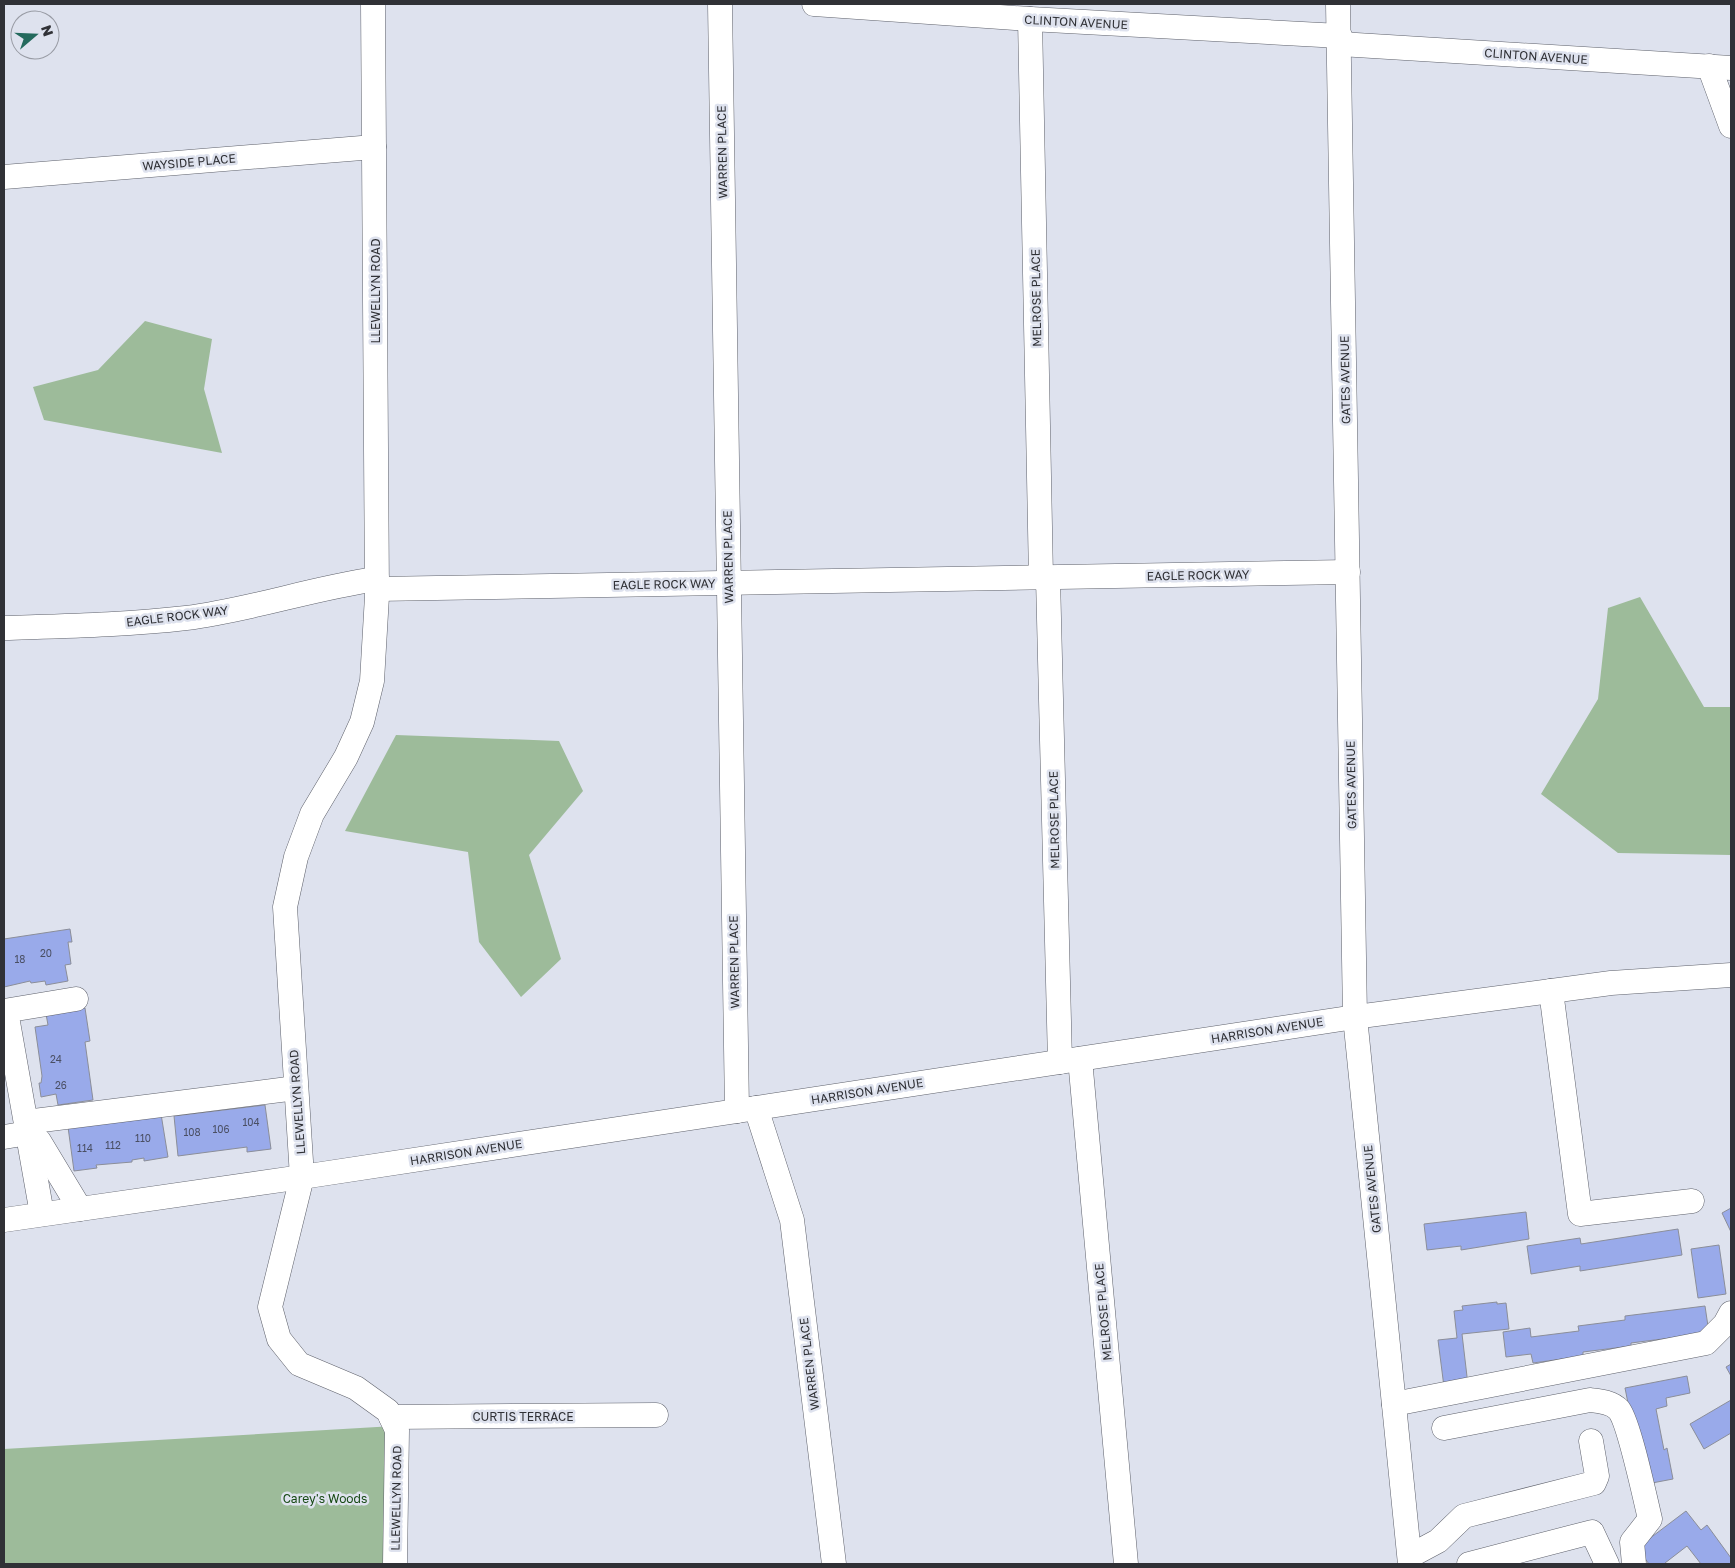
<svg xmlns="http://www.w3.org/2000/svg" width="1735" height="1568" font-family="'Golos Text',sans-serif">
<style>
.green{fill:#9dbb9a}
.building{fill:#99aaea;stroke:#8b8e99}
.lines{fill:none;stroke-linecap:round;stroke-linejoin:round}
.minor-casing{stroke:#5e616b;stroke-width:25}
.minor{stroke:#fff;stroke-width:24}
.labels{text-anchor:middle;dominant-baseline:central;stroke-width:5;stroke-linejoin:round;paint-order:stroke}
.number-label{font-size:10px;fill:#4a4f63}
.street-label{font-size:12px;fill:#303136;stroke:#dee2ee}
.park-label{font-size:12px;fill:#164914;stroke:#dee2ee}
</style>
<rect width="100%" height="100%" fill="#dee2ee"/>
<!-- green -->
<g class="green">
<path d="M145 321 212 339 204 389 222 453 44 420 33 387 98 370Z"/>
<path d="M1640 597 1704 707H1731V855L1618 853 1541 794 1598 699 1608 608Z"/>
<path d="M396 735 559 741 583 791 529 855 561 959 521 997 479 942 468 852 345 831Z"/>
<path d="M394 1426 395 1564H4V1449Z"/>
</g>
<!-- building -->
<g class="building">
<path d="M70 929 72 942H68L71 964 65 965 68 981 46 985 45 981 31 983 30 981 4 987V939Z"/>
<path d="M85 1008 90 1041 85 1042 93 1100 58 1105 56 1094 41 1097 39 1083H41L42 1076 35 1027 48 1025 46 1014Z"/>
<path d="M265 1105 271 1149 247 1152V1147L178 1156 174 1116Z"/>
<path d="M161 1114 168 1157 144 1161V1158L132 1160V1162L96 1165 97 1168 74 1171 68 1127Z"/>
<path d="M1731 1208V1232L1722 1213Z"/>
<path d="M1526 1212 1529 1239 1461 1250V1246L1427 1250 1424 1224Z"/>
<path d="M1678 1229 1682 1255 1580 1271V1266L1531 1274 1527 1246 1580 1238 1581 1244Z"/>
<path d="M1719 1245 1726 1294 1698 1298 1691 1249Z"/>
<path d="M1497 1302V1304L1506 1303 1509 1329 1462 1334 1468 1385 1444 1387 1438 1340 1457 1338 1454 1311 1463 1310 1462 1306Z"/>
<path d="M1705 1306 1709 1333 1631 1343V1346L1583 1352V1356L1533 1363 1531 1354 1506 1357 1503 1332 1530 1328 1531 1337 1579 1331 1578 1326 1625 1320V1316Z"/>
<path d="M1731 1364V1376L1726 1367Z"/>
<path d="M1687 1376 1690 1393 1666 1398 1667 1406 1656 1409 1664 1450 1667 1448 1673 1479 1652 1483 1639 1459 1625 1388Z"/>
<path d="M1731 1400V1433L1704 1449 1690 1424Z"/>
<path d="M1686 1511 1701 1530 1707 1525 1731 1558V1564H1701L1687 1546 1665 1563 1666 1564H1649L1637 1548Z"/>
</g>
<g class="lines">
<!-- minor casing -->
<g class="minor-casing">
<g id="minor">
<path d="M373 4 377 596 372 681 362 722 346 757 312 814 296 857 285 907 302 1177 270 1307 279 1339 299 1364 356 1388 388 1411 397 1430 395 1564"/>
<path d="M720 4 737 1111"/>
<path d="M814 4 1030 19 1340 36"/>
<path d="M1338 4 1355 1017 1410 1564"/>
<path d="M1030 19 1041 578"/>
<path d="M1340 44 1731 68"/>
<path d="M1709 66 1731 126"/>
<path d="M4 177 374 147"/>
<path d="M1048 578 1060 1062"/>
<path d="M377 589 1348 572"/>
<path d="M4 628C65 626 126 625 186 618 251 610 312 588 377 579"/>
<path d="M1551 991 1580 1214 1692 1201"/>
<path d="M4 1011 76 999"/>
<path d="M6 1011 42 1214"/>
<path d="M1080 1059 1126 1564"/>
<path d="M756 1108 792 1220 834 1564"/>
<path d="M26 1122 296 1088"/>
<path d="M4 1137 28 1133 39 1141 80 1209"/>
<path d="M4 1220 302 1177 1355 1017 1611 983 1731 975"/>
<path d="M1394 1404 1706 1343 1725 1324 1731 1313"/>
<path d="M391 1417 656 1415"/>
<path d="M1444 1428 1590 1400C1600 1401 1612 1402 1619 1410 1629 1423 1645 1498 1650 1519L1632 1542 1634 1564"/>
<path d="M1410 1556 1438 1541 1464 1516 1594 1483 1597 1476 1591 1441"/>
<path d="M1469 1564 1592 1532 1607 1564"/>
</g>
</g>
<!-- minor -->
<use href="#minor" class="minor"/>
</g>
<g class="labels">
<!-- number labels -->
<g class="number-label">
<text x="46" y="953">20</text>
<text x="20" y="959">18</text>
<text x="56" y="1059">24</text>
<text x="61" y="1085">26</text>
<text x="251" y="1122">104</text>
<text x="221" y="1129">106</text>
<text x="192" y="1132">108</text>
<text x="143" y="1138">110</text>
<text x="113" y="1145">112</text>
<text x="85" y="1148">114</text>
</g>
<!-- street labels -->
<g class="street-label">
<text transform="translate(1076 22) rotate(3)">CLINTON AVENUE</text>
<text transform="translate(1536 56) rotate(4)">CLINTON AVENUE</text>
<text transform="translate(722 152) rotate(-91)">WARREN PLACE</text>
<text transform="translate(189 162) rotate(-5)">WAYSIDE PLACE</text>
<text transform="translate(375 291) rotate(-90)">LLEWELLYN ROAD</text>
<text transform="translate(1036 298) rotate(-91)">MELROSE PLACE</text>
<text transform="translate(1345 380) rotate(-91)">GATES AVENUE</text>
<text transform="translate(728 557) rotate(-91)">WARREN PLACE</text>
<text transform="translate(1198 575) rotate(-1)">EAGLE ROCK WAY</text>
<text transform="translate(664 584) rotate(-1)">EAGLE ROCK WAY</text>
<text transform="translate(177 616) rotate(-7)">EAGLE ROCK WAY</text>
<text transform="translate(1351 785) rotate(-91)">GATES AVENUE</text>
<text transform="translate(1054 820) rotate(-91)">MELROSE PLACE</text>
<text transform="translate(734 962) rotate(-91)">WARREN PLACE</text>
<text transform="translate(1267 1030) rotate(-9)">HARRISON AVENUE</text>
<text transform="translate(867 1091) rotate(-9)">HARRISON AVENUE</text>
<text transform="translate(297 1102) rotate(-94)">LLEWELLYN ROAD</text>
<text transform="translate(466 1152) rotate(-9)">HARRISON AVENUE</text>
<text transform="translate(1372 1189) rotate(-96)">GATES AVENUE</text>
<text transform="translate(1103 1312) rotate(-95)">MELROSE PLACE</text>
<text transform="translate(809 1364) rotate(-97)">WARREN PLACE</text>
<text x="523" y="1416">CURTIS TERRACE</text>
<text transform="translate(396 1498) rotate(-89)">LLEWELLYN ROAD</text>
</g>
<!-- park labels -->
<g class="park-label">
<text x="325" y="1498">Carey's Woods</text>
</g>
</g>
<!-- border -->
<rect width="1735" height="1568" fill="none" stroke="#303136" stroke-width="10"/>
<!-- north arrow -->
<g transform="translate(35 35) rotate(71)"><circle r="24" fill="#dee2ee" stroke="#989ba4"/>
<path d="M0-4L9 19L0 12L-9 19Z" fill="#246a5d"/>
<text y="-8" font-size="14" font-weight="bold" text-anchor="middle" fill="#303136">N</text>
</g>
</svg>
